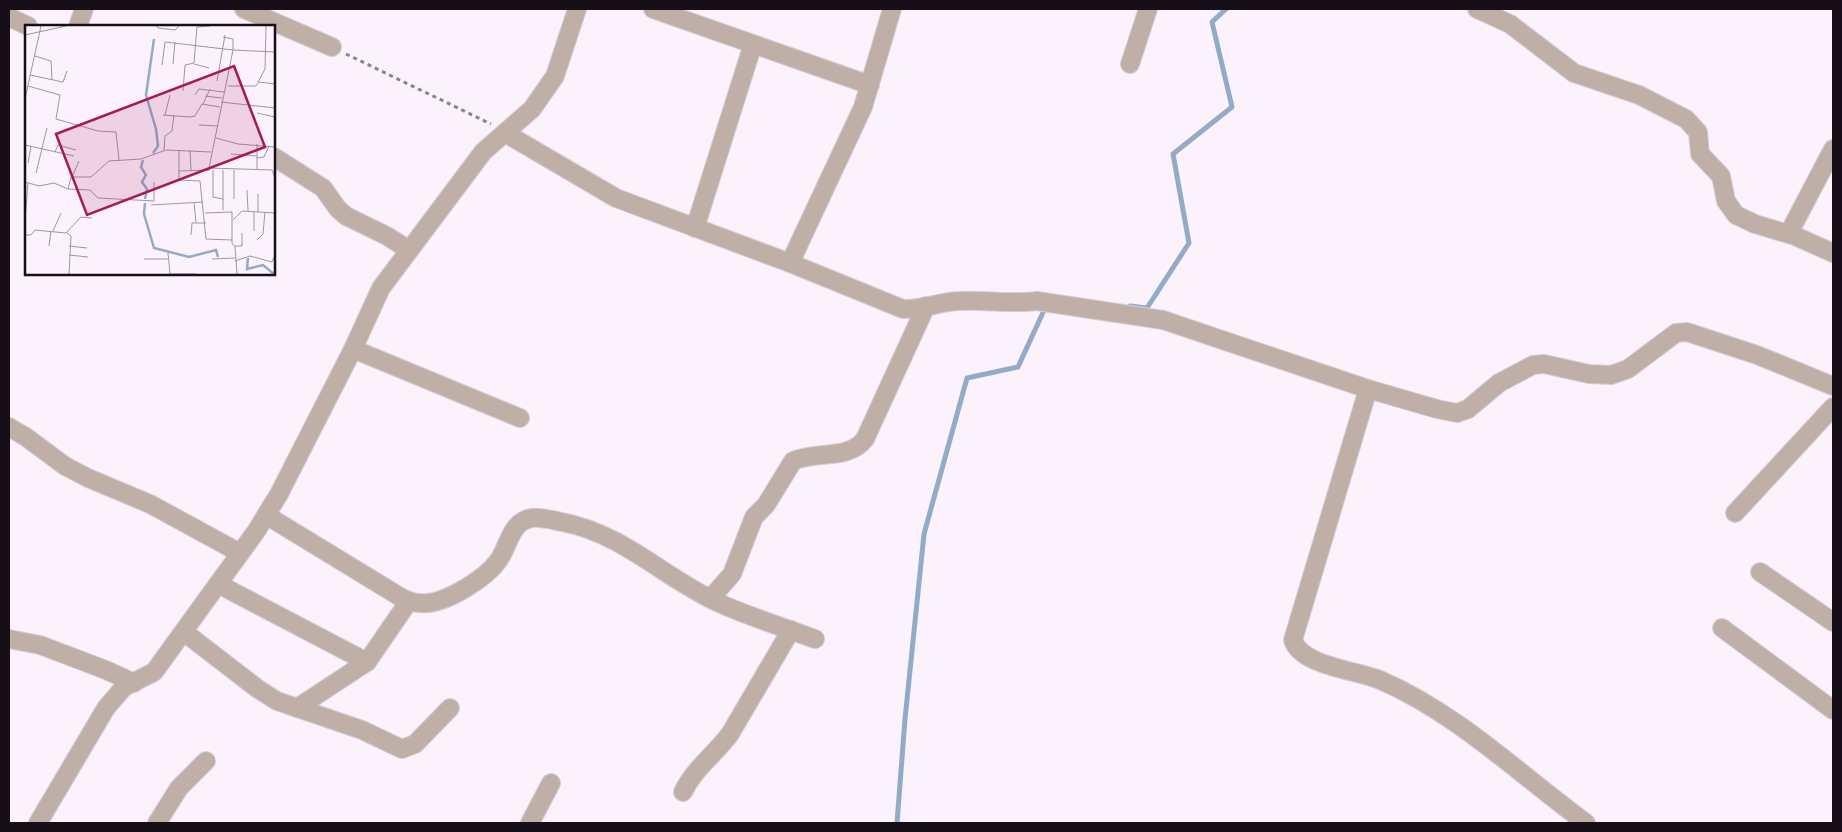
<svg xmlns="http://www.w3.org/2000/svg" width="1842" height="832" font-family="'PT Sans Narrow',sans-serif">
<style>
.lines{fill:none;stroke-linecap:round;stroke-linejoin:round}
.stream{stroke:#94abc8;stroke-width:5}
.street-casing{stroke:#d6ced7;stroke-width:20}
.path{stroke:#8b838c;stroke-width:3;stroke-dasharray:4 4;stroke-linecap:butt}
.street{stroke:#c0afa7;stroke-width:18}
.inset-river{fill:none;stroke:#94abc8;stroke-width:2.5}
.inset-road{fill:none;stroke:#9f97a0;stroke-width:1}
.view{fill:#a71856;fill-opacity:0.15;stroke:#a71856;stroke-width:2.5}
.inset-edge{fill:none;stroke:#160f17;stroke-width:2.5}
</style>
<rect width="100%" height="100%" fill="#fbf2fc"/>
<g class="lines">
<!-- stream -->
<g class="stream">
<path d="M1130 306 1147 308 1189 243 1173 154 1232 107 1212 22 1226 9"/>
<path d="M897 823 905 719 924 534 967 378 1018 367 1046 306"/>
</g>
<!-- street casing -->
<g class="street-casing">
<g id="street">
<path d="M244 9 332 47"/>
<path d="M653 9 870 85"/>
<path d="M1477 9 1510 24 1574 73 1639 95 1686 119 1698 132 1700 154 1721 176 1726 201 1736 215 1755 224 1795 236 1833 253"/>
<path d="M9 17 28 26"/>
<path d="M78 26 84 9"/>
<path d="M1130 64 1148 9"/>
<path d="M505 133 616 198 790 263 903 309C923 310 941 301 960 301 986 300 1012 304 1037 301L1163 320 1368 389 1437 409 1457 413 1468 409 1499 383 1533 365 1544 364 1589 374 1611 375 1628 369 1676 333 1687 332 1757 355 1833 386"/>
<path d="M274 157 323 188 338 209 346 216 387 236 409 250"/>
<path d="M695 228 753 44"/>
<path d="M1789 233 1833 149"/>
<path d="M790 263 863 107 892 9"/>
<path d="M353 349 520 418"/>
<path d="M1368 389 1293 640C1301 666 1356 670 1380 680 1457 713 1519 774 1586 823"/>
<path d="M9 427 26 437 65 466 88 478 150 504 240 553"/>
<path d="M1735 513 1833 407"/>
<path d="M266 515 402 598C410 602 419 604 428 603 449 601 486 578 498 561 509 547 510 521 532 518 541 517 552 520 562 522 624 534 664 578 719 603 750 617 783 627 815 639"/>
<path d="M1760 572 1833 622"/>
<path d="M218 584 367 662"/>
<path d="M711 598 732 574 754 517 766 505 793 461C817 450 848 461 865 439L926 306"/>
<path d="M1722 628 1833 710"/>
<path d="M184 632 258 689 277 701 362 730 402 749 415 744 450 708"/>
<path d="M9 639 40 645 106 670 134 683"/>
<path d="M297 708 367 662 409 601"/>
<path d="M683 792C694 769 715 754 730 734L791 630"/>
<path d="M38 823 106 708 124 687 154 672 257 530 279 494 353 349 381 288 483 152 532 109 555 76 577 9"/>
<path d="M157 823 179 788 206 761"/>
<path d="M530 823 551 783"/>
</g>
</g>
<!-- path -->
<path class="path" d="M346 54 491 124"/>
<!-- street -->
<use href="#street" class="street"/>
</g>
<!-- overview -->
<g transform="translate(25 25)">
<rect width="250" height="250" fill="#fbf2fc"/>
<path class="inset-river" d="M128 128 133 121 131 104 121 70 129 14M118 135 116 142 121 150 117 157 122 164 120 174M120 178 119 189 129 223 164 232 191 225 193 232M223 233 222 244 238 240 249 249"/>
<path class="inset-road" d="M132 1 133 3 150 5 154 1M0 10 41 1M198 12 208 14V25L250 27M10 31 26 36 27 55M148 39 150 17M169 39 184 43M137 40 140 17 208 25 184 143 247 145 250 153M5 50 38 57 42 46M192 56 200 10M233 57 240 44 241 1M3 61 35 70 31 94 73 106 91 107 94 135M203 61H231L234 57 250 59M158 66 160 40 169 38 172 2 185 1M170 70 174 64 199 67M180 71 197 73M0 74 16 1M196 77 250 83M178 79 185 64M232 88 250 92M138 90 165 92 170 91 177 79 195 82M140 90 145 70M174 100 193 101M191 113 213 119 250 122M0 120 49 131M154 125V155L175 156 181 214 207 215M165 125 166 145M139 126 140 111 147 106 149 90M30 127 33 120 51 125M206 129 232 131M232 133 239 132 244 121M3 138 6 121M232 144V119M188 145V172L198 174M198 145V185M153 146 185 145M11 148 22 103M47 152 54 136M0 157 14 161 29 158 43 164 65 165 73 173 129 176M129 157V176M43 164 46 152H66L84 136 116 134 141 125 186 127M222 165 223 186M233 169V187M209 174V145M169 177 171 198M126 180 178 177M180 188 207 187V218L210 222 212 249M0 195 3 158M208 195 217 186 250 188M28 206 36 188M229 206V187M42 208 46 211 44 249M0 210H6L10 205 41 208 56 192 67 193M166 210 167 198H181M232 215 238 209 240 187M24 221 26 206M44 221 62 223M210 221H217V208M143 228 145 249M44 230 63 232M250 233V207M119 234H143M187 234 210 233M210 236 225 231 247 237 249 232M145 249H171"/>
<path class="view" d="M209 41 240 122 62 190 31 109Z"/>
<rect width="250" height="250" class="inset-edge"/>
</g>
<!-- border -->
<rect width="1842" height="832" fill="none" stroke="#160f17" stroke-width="20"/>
</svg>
